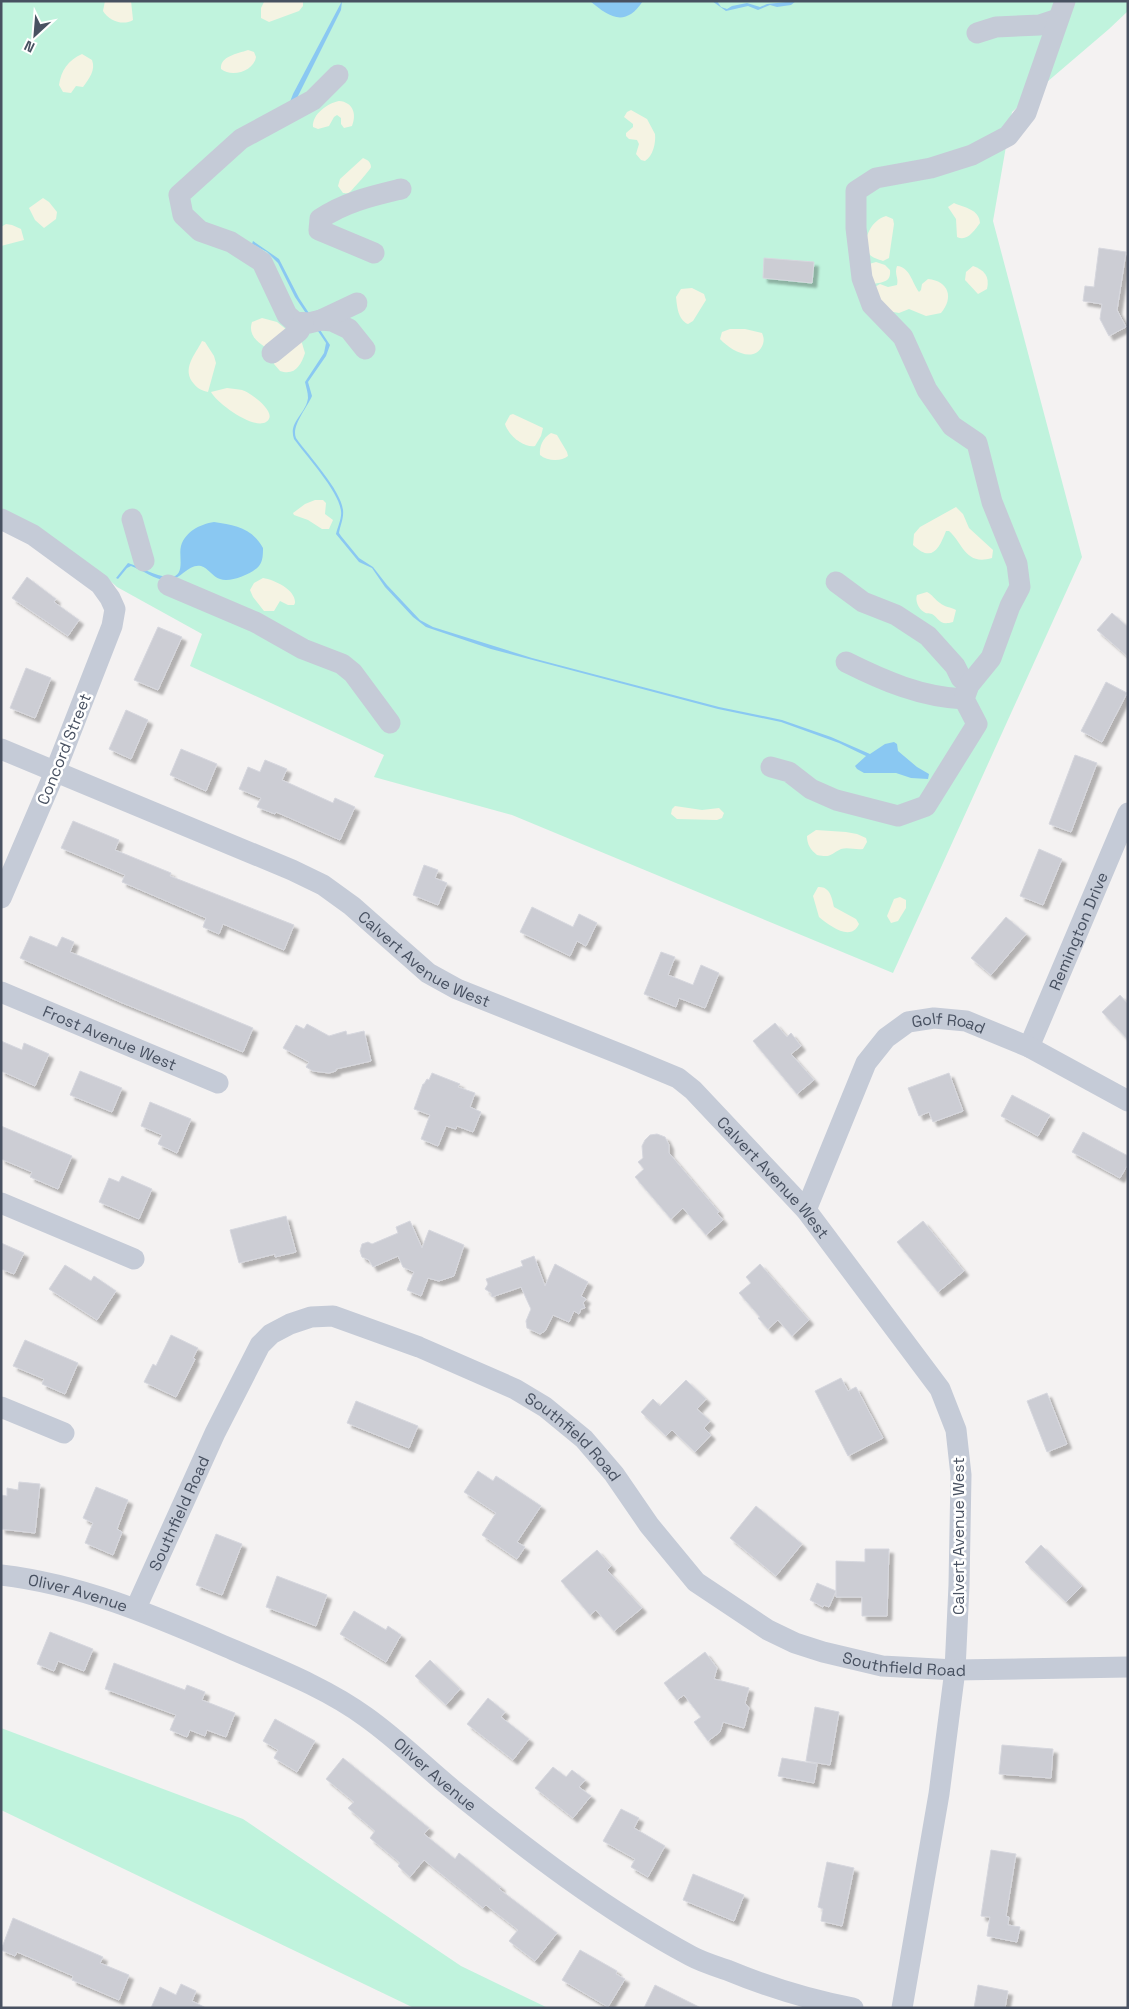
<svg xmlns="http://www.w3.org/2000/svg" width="1129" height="2009" font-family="'Space Grotesk',sans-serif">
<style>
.green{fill:#c0f3dd}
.sand{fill:#f5f3e3}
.water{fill:#8ac8f2}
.building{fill:#cccdd4;stroke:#d6d7de;filter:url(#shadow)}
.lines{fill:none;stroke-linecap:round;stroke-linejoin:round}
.minor{stroke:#c5cbd7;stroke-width:21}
.labels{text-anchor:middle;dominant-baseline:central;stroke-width:5;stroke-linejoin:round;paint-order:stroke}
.street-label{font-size:16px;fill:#485161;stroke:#fff}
</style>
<defs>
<filter id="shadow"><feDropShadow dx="4.5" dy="4.5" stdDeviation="1" flood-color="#0004"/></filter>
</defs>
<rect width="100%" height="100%" fill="#f4f2f2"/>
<!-- green -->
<g class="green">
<path d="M1 1H1128V11L1109 29 1012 112 993 221 1082 557 893 973 512 815 374 777 384 755 190 666 202 634 117 587 105 576 1 519Z"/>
<path d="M1 1728 243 1819 461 1966 548 2008H414L1 1810Z"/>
</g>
<!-- sand -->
<g class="sand">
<path d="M105 1H131L133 20C123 26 109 21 103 11Z"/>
<path d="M270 1H303V6L299 11 269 22 261 18V8L264 2Z"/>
<path d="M248 50 254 52 256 57C254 71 232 78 221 69 220 56 237 54 248 50Z"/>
<path d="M82 54 92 60C96 70 89 79 83 87L76 86 71 93 63 92 59 85C61 71 68 60 82 54Z"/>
<path d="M339 101C353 102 357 114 352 126L344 128 341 124V118L337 115 334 117 329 126 318 129 313 127C312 114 328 103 339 101Z"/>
<path d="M631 110 647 119 655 134C656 143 653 156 645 161L641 160 636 154 639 144 637 140 629 139 626 136V133L633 127V124L624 117 627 112Z"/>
<path d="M363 158 367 160C369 161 371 164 371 167 371 169 353 189 350 192 347 194 347 193 343 193L338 186 340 179Z"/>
<path d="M43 198 49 202 57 212 56 219 44 228 35 220 29 208Z"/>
<path d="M954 203C965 208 979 209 980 223 974 231 967 242 957 237L956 219 948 207Z"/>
<path d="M886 216 893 219 894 224 889 258 883 261C878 259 871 258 869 253 861 239 872 220 886 216Z"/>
<path d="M6 224 12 225 21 229 24 240 1 246V227Z"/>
<path d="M876 262 885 265 890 270C891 282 884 282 873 284L869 264Z"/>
<path d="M897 266C910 267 912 283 919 292L921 290 922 284 928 279C949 281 954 298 941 313L926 316 909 309 899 313 888 311 873 288 880 284 888 287 897 285C899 278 894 274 897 266Z"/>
<path d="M973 266C984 270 990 276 987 289L978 294 965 280 966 272Z"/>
<path d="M692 288 704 294 706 300 693 321 688 324C678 320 677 306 676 297L681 289Z"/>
<path d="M262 318 277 322 287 330 265 347C256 341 248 334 252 322Z"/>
<path d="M730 329H745L762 333C764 338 764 340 763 344 755 365 730 350 720 339L722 332Z"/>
<path d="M301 340 305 353C301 365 295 376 280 371L274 364 275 360Z"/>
<path d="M202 341 205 342 214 356 216 363 208 392C203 391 198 389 194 384 181 369 195 355 202 341Z"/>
<path d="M227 388C232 389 238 389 242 390 250 392 280 414 266 422 253 430 217 403 211 392Z"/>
<path d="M513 414 543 428 541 436 535 446C524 448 508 435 505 424L510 415Z"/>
<path d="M551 433 557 435 567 452 568 456C561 462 547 461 540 455 539 446 543 438 551 433Z"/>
<path d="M315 500H323L326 503 325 514 333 520 329 529H322L308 520 294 515 293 513 305 504Z"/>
<path d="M956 507 963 514 969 528 993 550 992 558C965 566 963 543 949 531H946C939 549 932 563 913 545L914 534 920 527Z"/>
<path d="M263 578C275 580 296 590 295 603L294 605H288L280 601 274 611H264L253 597 250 590 254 583Z"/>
<path d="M927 592C933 595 934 599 940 603 944 607 951 607 956 610L953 622C939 626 940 619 932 614 929 613 926 614 924 612 918 609 915 600 917 595Z"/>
<path d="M675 806 702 810 719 808 724 813 722 818 717 820 677 819 671 814 672 809Z"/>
<path d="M816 830 846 832 857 834 866 838 867 842 863 849C856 850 848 847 841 849 830 854 832 858 817 855 811 850 807 845 807 836Z"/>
<path d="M818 887C830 886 832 898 834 907L856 919 859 924C851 942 830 926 819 917L813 896Z"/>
<path d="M900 897 906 900V908L898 921 891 923 887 916 894 899Z"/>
</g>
<!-- water -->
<g class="water">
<path d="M342 1 341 10 294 104 288 107 293 94Z"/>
<path d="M590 1H643C625 28 609 17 590 1Z"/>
<path d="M712 1H717L721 7 727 9 732 6 747 3 760 7 767 4 796 1 791 5 777 7 770 5 758 10 748 6 726 11Z"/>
<path d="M253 241 279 259 299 298 330 345 326 356 308 382 312 396C307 408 291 426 296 438 308 455 341 490 343 510 344 518 340 526 339 533L341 536 359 558 373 567 387 585 420 620 433 627 532 658 719 707 782 720 831 737 870 754 885 744 894 742 897 744 898 751 917 767 929 774 928 779 911 778 896 773H864L857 769 855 766 866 756 839 743 781 722 718 709 491 649 426 627 413 617 385 587 372 568 359 562 336 534C338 526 342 518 341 511 339 491 306 456 294 439 288 422 306 414 308 398 308 392 306 387 305 382L324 353 326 343 295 297 278 263 267 252 252 244Z"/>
<path d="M214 522C235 525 252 528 263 548 263 554 263 561 259 566 252 574 230 583 220 579 213 577 208 568 201 566 190 563 180 579 170 580 157 582 143 570 131 566L127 568 118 579 116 578 128 563C141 567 155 576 168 577 187 578 178 556 181 546 185 532 200 524 214 522Z"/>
</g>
<!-- building -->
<g class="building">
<path d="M1099 248 1126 252 1117 310 1126 327 1109 336 1100 319 1102 304 1083 301 1085 286 1094 287Z"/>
<path d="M764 258 814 262 812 283 763 278Z"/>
<path d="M27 577 56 599 54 602 79 620 68 636 12 598Z"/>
<path d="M1112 613 1128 627V657L1097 630Z"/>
<path d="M158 627 182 637 158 690 134 680Z"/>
<path d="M26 668 51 678 35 718 10 708Z"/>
<path d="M1106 682 1127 693 1102 742 1081 731Z"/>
<path d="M126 710 148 720 131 759 109 749Z"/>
<path d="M181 749 217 764 206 791 170 775Z"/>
<path d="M1075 755 1097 763 1071 832 1049 824Z"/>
<path d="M265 760 287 769 282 780 333 803 335 798 355 807 340 840 276 812 275 814 257 807 261 798 239 789 248 767 260 772Z"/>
<path d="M73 821 119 840 115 850 171 873 170 876 294 925 284 950 223 924 219 934 203 927 206 918 122 882 125 875 61 848Z"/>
<path d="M1039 849 1062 859 1043 905 1020 896Z"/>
<path d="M424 865 438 870 435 878 447 883 438 905 413 895Z"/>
<path d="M532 907 573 927 579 914 597 923 586 946 577 941 570 956 520 932Z"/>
<path d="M1006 917 1026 934 991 975 971 958Z"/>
<path d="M30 936 57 947 62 937 74 942 70 952 253 1028 243 1052 120 1002 20 958Z"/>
<path d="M661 952 675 957 668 975 693 985 701 965 719 973 705 1008 679 998 676 1007 644 994Z"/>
<path d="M1120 995 1128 1004V1040L1102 1012Z"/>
<path d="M775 1023 787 1037 791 1033 801 1046 791 1054 814 1080 797 1094 753 1041Z"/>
<path d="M307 1024 329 1036 346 1031 347 1035 364 1031 371 1061 336 1069V1071L329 1073 313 1071 306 1067 309 1062 283 1048 296 1025 304 1029Z"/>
<path d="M1 1041 22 1050 24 1043 49 1054 35 1086 1 1071Z"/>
<path d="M80 1071 122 1088 112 1112 70 1095Z"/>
<path d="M432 1073 460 1084 458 1087 475 1093 470 1107 481 1112 473 1132 457 1126 456 1129 446 1126 438 1146 421 1139 430 1115 414 1109 423 1084H424L427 1079 429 1080Z"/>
<path d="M949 1073 963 1111 933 1122 929 1112 919 1116 908 1088Z"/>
<path d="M1012 1095 1050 1115 1038 1136 1001 1116Z"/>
<path d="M150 1102 191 1119 177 1153 158 1144 162 1135 141 1126Z"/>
<path d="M1 1126 72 1156 58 1189 30 1177 32 1172 1 1159Z"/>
<path d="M1083 1132 1128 1156V1164L1120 1178 1072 1152Z"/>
<path d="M657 1134 665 1137 669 1145V1153L719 1212 717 1213 723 1220 706 1235 683 1208 671 1219 635 1177 644 1169 638 1162 643 1158 642 1146 645 1140 650 1135Z"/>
<path d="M122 1176 152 1189 139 1219 99 1202 109 1178 119 1182Z"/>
<path d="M286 1216 296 1252 275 1257V1254L239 1263 230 1230Z"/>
<path d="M410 1221 422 1248 429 1230 464 1245 454 1276 439 1281 428 1278 421 1296 407 1290 414 1272 403 1267 398 1256 373 1267 369 1260 362 1257 360 1251 362 1244 368 1242 372 1244 398 1233 396 1227Z"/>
<path d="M923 1221 964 1271 938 1292 897 1242Z"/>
<path d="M1 1243 24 1253 14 1274 1 1269Z"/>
<path d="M534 1256 545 1286 555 1264 588 1282 581 1296 586 1299 583 1303 585 1308 581 1309 579 1314 574 1311 569 1322 553 1315 545 1331 540 1334 527 1328 526 1321 531 1309 521 1287 492 1297 491 1293 485 1289 488 1284 486 1279 523 1266 521 1261Z"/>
<path d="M760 1264 809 1320 792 1336 778 1320 768 1329 758 1318 760 1317 739 1293 751 1283 746 1277Z"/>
<path d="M65 1265 91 1281 94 1276 116 1291 97 1320 49 1289Z"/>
<path d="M171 1335 198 1348 193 1358 195 1359 176 1397 144 1382 153 1364 156 1366Z"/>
<path d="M25 1340 78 1363 65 1394 42 1384 44 1379 13 1366Z"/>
<path d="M841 1378 848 1391 856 1387 883 1438 848 1456 815 1391Z"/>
<path d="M686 1380 706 1399 697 1409 710 1421 704 1428 711 1435 695 1452 672 1430 666 1436 641 1412 653 1399 660 1406Z"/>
<path d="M1047 1393 1067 1444 1047 1452 1027 1401Z"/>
<path d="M356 1401 418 1426 409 1448 347 1423Z"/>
<path d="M478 1471 493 1481 496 1476 541 1506 517 1542 525 1547 517 1559 482 1535 496 1513 464 1492Z"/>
<path d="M19 1482 40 1484 35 1533 1 1529V1495L7 1496V1488L18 1490Z"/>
<path d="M96 1487 128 1500 117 1529 122 1532 113 1555 85 1543 93 1523 83 1518Z"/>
<path d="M756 1506 802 1544 776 1576 730 1538Z"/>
<path d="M216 1534 242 1544 222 1595 196 1585Z"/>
<path d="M1041 1545 1082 1586 1066 1602 1025 1562Z"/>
<path d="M865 1549H889L887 1616H862V1597H836V1561L865 1562Z"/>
<path d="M597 1550 611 1566 607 1570 642 1608 614 1631 596 1610 590 1615 561 1581Z"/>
<path d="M277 1576 327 1595 316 1626 266 1607Z"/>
<path d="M817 1583 836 1591 829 1607 824 1605 823 1607 810 1600Z"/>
<path d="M354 1611 386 1630 388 1626 401 1635 386 1662 340 1634Z"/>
<path d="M50 1632 93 1649 84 1671 58 1661 54 1671 37 1664Z"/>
<path d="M705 1652 717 1668 714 1679 749 1688 745 1703 749 1708 744 1728 723 1722 720 1732 708 1741 694 1722 701 1717 684 1695 677 1700 664 1683Z"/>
<path d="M430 1660 460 1689 446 1705 415 1676Z"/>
<path d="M114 1663 185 1690 187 1685 205 1692 202 1700 235 1713 226 1737 207 1730 205 1736 190 1730 187 1737 170 1730 176 1715 105 1689Z"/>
<path d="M488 1698 505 1712 501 1717 529 1739 513 1760 467 1724Z"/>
<path d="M815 1707 839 1712 830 1765 806 1761Z"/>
<path d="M275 1719 315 1741 297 1772 274 1758 278 1750 263 1741Z"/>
<path d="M1002 1745 1053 1749 1051 1778 999 1774Z"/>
<path d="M343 1758 429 1828 424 1834 455 1859 459 1853 501 1887 499 1889 557 1933 535 1961 509 1941 518 1930 486 1905 483 1908 424 1860 410 1877 398 1866 400 1863 370 1838 375 1831 348 1808 354 1802 326 1779Z"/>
<path d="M782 1758 817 1764 814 1783 778 1776Z"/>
<path d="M553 1767 566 1777 572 1770 585 1780 579 1787 591 1796 573 1818 535 1788Z"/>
<path d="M621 1809 639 1818 634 1828 665 1846 648 1877 631 1867 635 1859 603 1841Z"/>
<path d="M991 1850 1016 1854 1006 1916 1009 1917 1008 1925 1020 1927 1017 1942 987 1936 990 1917 981 1916Z"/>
<path d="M827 1862 854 1868 842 1926 821 1921 823 1909 818 1907Z"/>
<path d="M693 1874 744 1895 734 1921 683 1900Z"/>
<path d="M13 1918 103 1957 100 1963 129 1975 119 2000 72 1980 73 1976 17 1952 15 1956 1 1950Z"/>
<path d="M580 1950 617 1971 616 1974 625 1979 608 2007 562 1980Z"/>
<path d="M181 1984 196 1991 192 2001 206 2008H151L160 1987 176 1995Z"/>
<path d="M655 1985 701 2008H644Z"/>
<path d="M978 1985 1008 1991 1005 2008H974Z"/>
</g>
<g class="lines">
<!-- minor -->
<g class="minor">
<path d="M977 33 996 27 1040 25 1058 19"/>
<path d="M338 75 313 100 241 139 179 195 183 215 200 231 231 242 262 262 287 315 295 322 309 323 321 320 332 321 349 329 365 349"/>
<path d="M374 253 319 230 320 219C345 202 372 196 401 189"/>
<path d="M321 320 357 303"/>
<path d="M272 353 299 331 303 323"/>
<path d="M1 519 33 535 100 584 110 598 115 609 112 626 55 772 1 898"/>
<path d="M132 519 144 561"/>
<path d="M836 582 863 602 896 615 928 636 955 666 961 678 969 685"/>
<path d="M168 585 255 622 303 649 342 664 353 673 390 723"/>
<path d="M846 662C884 681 921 697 964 699"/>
<path id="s1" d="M1 749 292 870 323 885 352 906 428 973 457 989 630 1058 678 1078 693 1090 806 1210 940 1389 956 1430 961 1475 959 1585 955 1670 939 1794 902 2008"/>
<path d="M771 767 789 772 811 789 836 800 898 816 926 806 977 724 964 699 969 685 991 658 1010 606 1020 587 1017 564 992 502 977 443 952 426 927 390 903 337 872 305 862 278 856 228V191L876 178 931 168 972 155 1008 136 1026 113 1065 1"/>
<path id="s2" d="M1 992 218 1083"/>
<path id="s3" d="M1029 1047 1128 813"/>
<path d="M1 1203 134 1259"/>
<path id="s4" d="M806 1210 866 1063 886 1038 908 1022 934 1018 966 1021 1029 1047 1128 1101"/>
<path d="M1 1407 64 1433"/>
<path id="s5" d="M1 1575C86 1585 159 1618 236 1651 280 1670 328 1689 366 1717 397 1739 423 1765 452 1789 527 1850 605 1910 691 1956 702 1962 715 1966 727 1970 768 1987 810 2000 853 2008"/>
<path id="s6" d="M136 1608 215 1433 260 1345 271 1334 290 1324 311 1317 333 1316 419 1347 515 1389 545 1407 584 1439 614 1474 649 1525 696 1582 768 1630 795 1643 823 1652 882 1666 955 1670 1128 1667"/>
</g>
</g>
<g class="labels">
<!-- street labels -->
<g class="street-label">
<text transform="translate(64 749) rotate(-68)">Concord Street</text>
<text stroke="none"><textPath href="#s3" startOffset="126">Remington Drive</textPath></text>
<text stroke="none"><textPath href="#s1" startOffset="476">Calvert Avenue West</textPath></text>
<text stroke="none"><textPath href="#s4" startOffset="259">Golf Road</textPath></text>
<text stroke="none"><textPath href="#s2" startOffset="118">Frost Avenue West</textPath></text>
<text stroke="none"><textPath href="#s1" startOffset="896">Calvert Avenue West</textPath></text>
<text stroke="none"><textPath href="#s6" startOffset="644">Southfield Road</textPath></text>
<text stroke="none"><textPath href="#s6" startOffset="104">Southfield Road</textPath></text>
<text transform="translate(958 1536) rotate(-90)">Calvert Avenue West</text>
<text stroke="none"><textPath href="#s5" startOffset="79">Oliver Avenue</textPath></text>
<text stroke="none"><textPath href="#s6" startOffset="1064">Southfield Road</textPath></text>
<text stroke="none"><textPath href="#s5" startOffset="484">Oliver Avenue</textPath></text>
</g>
</g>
<!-- border -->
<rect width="1129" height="2009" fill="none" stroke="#485161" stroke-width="5"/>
<!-- north arrow -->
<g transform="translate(35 35) rotate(206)" stroke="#ffffff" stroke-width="4" paint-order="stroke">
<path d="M0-4L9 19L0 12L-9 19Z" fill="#485161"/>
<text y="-8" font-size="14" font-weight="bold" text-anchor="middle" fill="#485161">N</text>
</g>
</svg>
